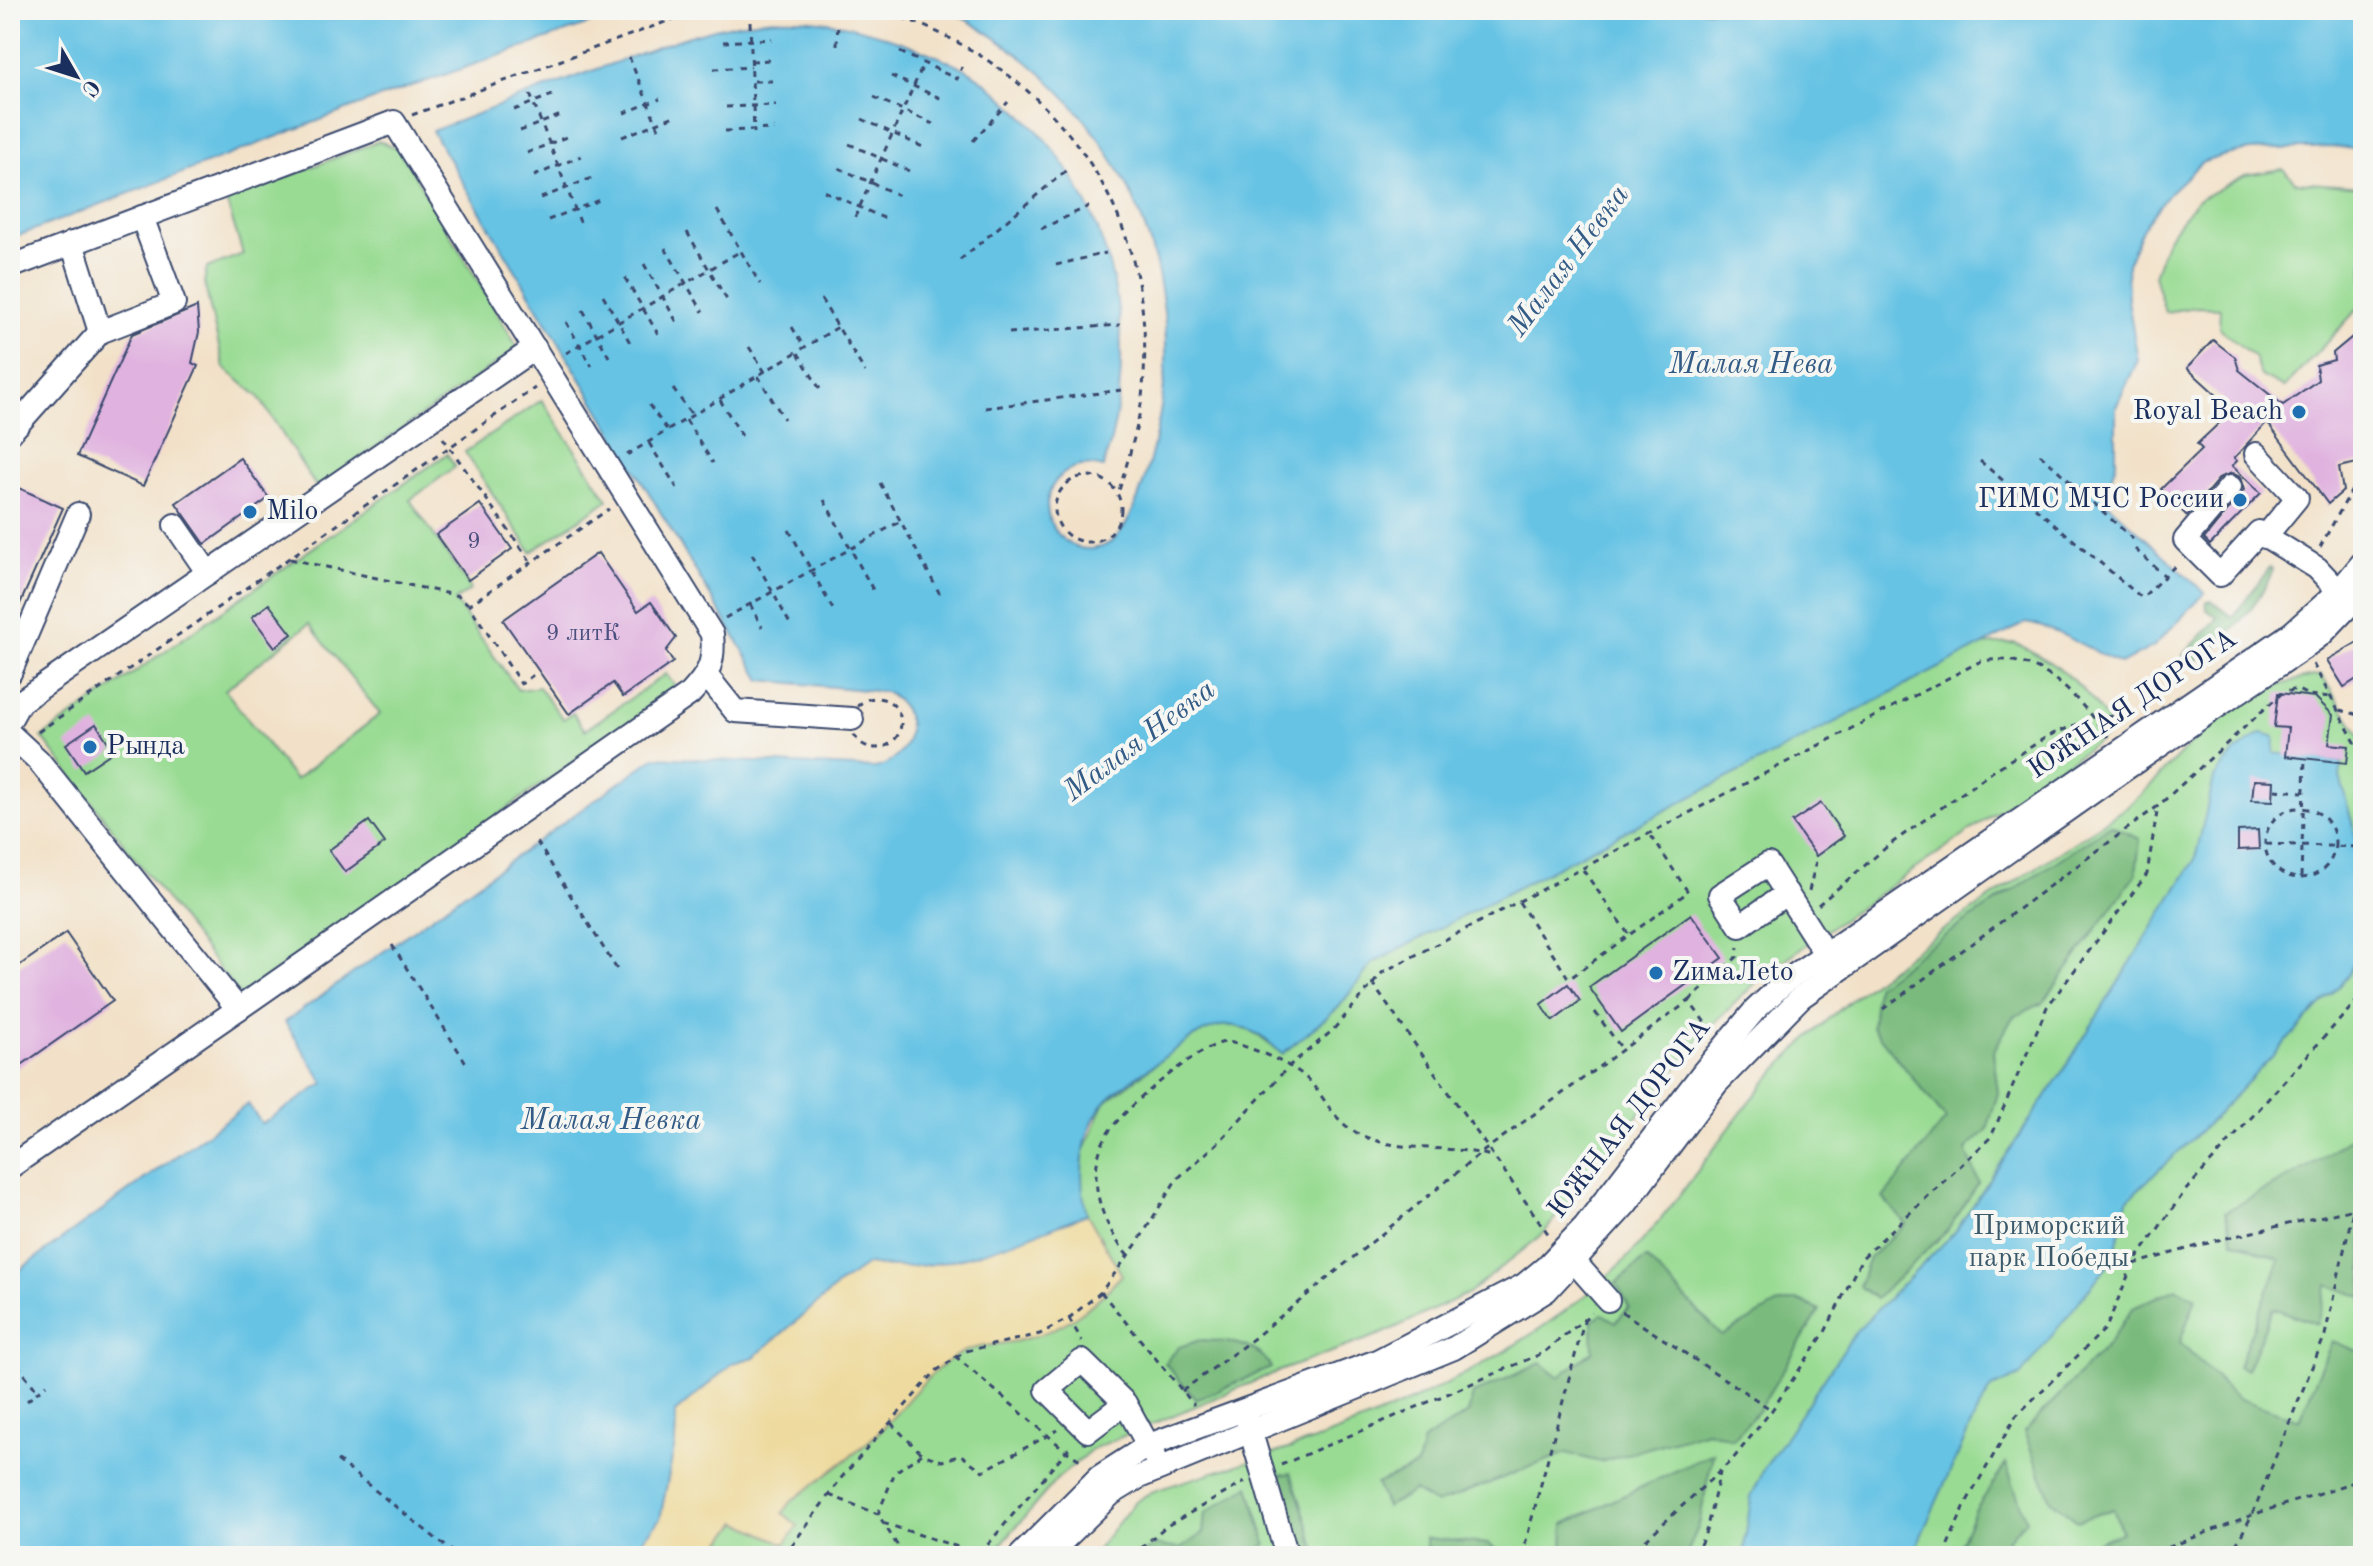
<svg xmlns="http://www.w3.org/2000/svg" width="2373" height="1566" font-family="'Old Standard TT',serif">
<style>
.green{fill:#99db93;stroke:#5a8578;stroke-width:2;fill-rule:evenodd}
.forest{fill:#7abb7d;stroke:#4a756e;stroke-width:2}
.sand{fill:#eeda9e;stroke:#84847e;stroke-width:2}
.water{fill:#66c3e4;stroke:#4079a1;stroke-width:2}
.building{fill:#e0b2df}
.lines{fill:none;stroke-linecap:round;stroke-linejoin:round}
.minor-casing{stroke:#3b4a6e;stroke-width:26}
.path{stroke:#3b4a6e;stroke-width:3;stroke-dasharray:6 6;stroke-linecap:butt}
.minor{stroke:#fff;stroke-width:22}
.poi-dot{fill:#1f6fb2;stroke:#f6f6f2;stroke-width:3}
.labels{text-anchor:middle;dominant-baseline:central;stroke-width:8;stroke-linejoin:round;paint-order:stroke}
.number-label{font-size:24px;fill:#4c507e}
.poi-label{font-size:28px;fill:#1b2f5e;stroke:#f6f6f2;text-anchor:start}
.street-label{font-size:28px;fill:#1b2f5e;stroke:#f6f6f2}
.park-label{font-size:28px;fill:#3a5a6b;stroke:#f6f6f2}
.water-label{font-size:30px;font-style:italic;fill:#325b86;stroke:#f6f6f2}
</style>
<rect width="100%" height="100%" fill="#f6f6f2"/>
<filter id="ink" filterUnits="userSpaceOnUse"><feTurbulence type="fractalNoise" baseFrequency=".0125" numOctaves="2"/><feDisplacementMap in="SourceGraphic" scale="16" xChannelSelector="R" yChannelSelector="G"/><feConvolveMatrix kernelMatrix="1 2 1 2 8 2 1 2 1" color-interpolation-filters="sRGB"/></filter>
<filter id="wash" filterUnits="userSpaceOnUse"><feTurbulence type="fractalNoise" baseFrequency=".006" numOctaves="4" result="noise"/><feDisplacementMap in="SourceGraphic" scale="32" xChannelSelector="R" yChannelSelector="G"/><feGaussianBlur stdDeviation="1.8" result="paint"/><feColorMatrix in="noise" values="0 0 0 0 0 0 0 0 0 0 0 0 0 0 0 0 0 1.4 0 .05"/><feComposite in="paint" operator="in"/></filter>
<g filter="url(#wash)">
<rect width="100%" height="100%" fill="#f2e1c8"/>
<!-- green -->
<g class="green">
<path d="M379 141 399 149 518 348 317 488 258 396 224 368 204 282 207 268 243 254 226 200Z"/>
<path d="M2283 169 2295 182 2363 187V303L2284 388 2261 376 2254 357 2219 328 2220 308 2196 307 2165 312 2154 275 2167 239 2196 201 2245 175Z"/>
<path d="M542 400 608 500 531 552 465 452Z"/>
<path d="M447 454 455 467 410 500 471 589 455 601 518 690 539 687 563 719 573 713 585 730 666 674 677 689 240 996 42 737ZM309 624 380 714 295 780 225 690Z"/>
<path d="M2015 643C2058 663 2090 689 2113 731L1766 973 1707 1030 1543 1234 1469 1293 1384 1333 1282 1370 1092 1449 1057 1479 991 1556H629L965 1256 1020 1240 1079 1186 1084 1152 1104 1103 1194 1035 1213 1025 1236 1026 1253 1032 1282 1054 1338 1008 1373 963 1979 645Z"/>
<path d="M2321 675 2363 740V1556H1092L1134 1503 1151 1492C1213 1471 1278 1455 1339 1431 1426 1398 1509 1355 1582 1298 1669 1232 1715 1132 1791 1055 1889 955 2013 887 2126 807 2152 788 2170 762 2194 741 2231 709 2272 681 2321 675Z"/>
</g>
<!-- forest -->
<g class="forest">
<path d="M2270 567 2273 570C2258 608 2225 641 2192 664L2185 663 2183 655 2218 618 2207 610 2206 602 2212 601 2233 617Z"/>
<path d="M2111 825 2140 839 2136 874 2043 1003 2013 1017 1993 1052 1998 1093 1987 1130 1966 1150 1979 1183 1947 1231 1876 1299 1859 1286 1869 1258 1906 1224 1883 1198 1946 1119 1872 1027 1876 986 1926 948Z"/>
<path d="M2363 1135V1297L2327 1285 2317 1324 2273 1308 2247 1370 2238 1366 2280 1260 2233 1241 2225 1212 2320 1160 2348 1139Z"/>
<path d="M1646 1258 1722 1336 1776 1305 1797 1300 1820 1310 1758 1411 1733 1439 1707 1431 1600 1462 1566 1453 1436 1504 1414 1491 1386 1507 1376 1484 1417 1466 1423 1441 1468 1413 1473 1394 1541 1363 1559 1377 1593 1351 1592 1320 1602 1314 1616 1322 1629 1307 1616 1283Z"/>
<path d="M2176 1288 2196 1298 2180 1342 2237 1398 2299 1420 2332 1341 2363 1353V1556H2064L2122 1532 2113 1509 2077 1521 2051 1500 2024 1432 2109 1343 2133 1308Z"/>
<path d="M1200 1340C1225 1341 1259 1342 1271 1368L1196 1400 1165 1363 1179 1347Z"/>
<path d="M1713 1453 1699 1525 1686 1556H1556L1563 1551 1564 1524Z"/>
<path d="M2006 1464 2026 1520 1993 1556H1955L1975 1511Z"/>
<path d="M1291 1473 1318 1556H1299L1277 1475Z"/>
<path d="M1249 1486 1266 1544 1251 1556H1141L1154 1545 1180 1549 1203 1533 1205 1513Z"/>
<path d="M1426 1538 1488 1544 1504 1556H1426Z"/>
</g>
<!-- sand -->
<path class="sand" d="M1087 1214 1122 1275C1093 1307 1064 1330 1021 1340 997 1346 972 1344 951 1359 924 1377 904 1406 882 1429 855 1456 821 1478 791 1502L783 1513 798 1526 785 1544 738 1522 710 1556H629L660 1518 675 1443 676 1412 733 1363 754 1357 842 1282 868 1264C935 1279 1024 1237 1087 1214Z"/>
<!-- water -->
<g class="water">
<path d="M10 10H629L370 101 10 239Z"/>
<path d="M948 10H2363V150L2335 147 2250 150 2222 156 2201 163 2169 193 2142 229 2127 264 2128 300 2138 360 2116 407V462L2104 500 2205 593 2154 646 2121 664C2091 651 2056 627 2025 623L1373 963 1338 1008 1282 1054C1232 1005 1206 1027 1159 1061 1142 1074 1119 1086 1105 1102 1080 1132 1078 1179 1087 1214 1022 1238 937 1278 868 1264L842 1282 754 1357 733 1363 676 1412 675 1443 660 1519 629 1556H10V1277L248 1104 262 1124 324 1083 285 1022 655 757 875 768C914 759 922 710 885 692L761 680 432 131C493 108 553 85 614 63 667 43 720 22 777 19 825 17 867 29 912 46 928 53 946 59 962 67 983 78 1001 96 1019 112 1115 201 1144 345 1103 468 1089 464 1074 465 1063 474 1025 504 1062 565 1106 545 1143 527 1165 402 1166 361 1169 207 1083 79 948 10Z"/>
<path d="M2262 733 2275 737 2274 753 2342 762 2340 777 2363 863V940L2348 976 2215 1117 2127 1200 2114 1257 2020 1376 1992 1388 1977 1412 1912 1556H1743L1751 1497 1764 1469 1856 1331 1955 1232 2068 1063 2195 859 2214 778 2234 753Z"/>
</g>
<g id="blocks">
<!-- building -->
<g class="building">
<path d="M197 307 199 332 192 363 198 366 143 486 77 456 132 334Z"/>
<path d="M2363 328V455L2362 462 2339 467 2343 491 2328 504 2267 422 2234 458 2237 461 2232 466 2261 493 2210 545 2204 539 2244 490 2240 477 2232 473 2220 477 2187 516 2161 489 2202 449 2197 444 2233 410 2187 368 2213 340 2235 357 2239 370 2283 405 2318 380 2316 365 2334 360 2333 353Z"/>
<path d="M240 458 269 498 205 544 176 503Z"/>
<path d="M10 484 63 508 10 626Z"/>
<path d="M480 504 512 549 468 580 436 535Z"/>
<path d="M598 553 638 611 651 602 676 638 666 651 673 662 623 697 613 683 569 714 503 620Z"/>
<path d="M269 604 292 634 275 647 252 617Z"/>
<path d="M2363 639V675L2344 687 2327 660Z"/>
<path d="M2278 693 2315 697 2333 715 2329 744 2349 746 2347 763 2285 756 2288 728 2274 727Z"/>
<path d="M96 724 114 751 84 771 66 744Z"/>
<path d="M2254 780 2274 781 2273 801 2252 800Z"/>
<path d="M1821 803 1844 836 1816 856 1792 822Z"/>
<path d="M369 821 385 843 345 872 329 850Z"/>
<path d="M2258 830 2259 849 2238 850V831Z"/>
<path d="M1691 914 1723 958 1621 1032 1589 987Z"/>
<path d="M66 933 113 1001 10 1073V972Z"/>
<path d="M1568 984 1580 1001 1553 1021 1541 1004Z"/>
</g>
</g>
</g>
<g filter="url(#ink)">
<use href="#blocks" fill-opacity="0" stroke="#3b4a6e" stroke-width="2"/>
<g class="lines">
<!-- minor casing -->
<g class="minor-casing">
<g id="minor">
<path d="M72 243 100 332"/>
<path d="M10 267 394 122 712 634C715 662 709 674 690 694L238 1009 38 760 10 734"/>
<path d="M10 433 100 332 174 303 142 217"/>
<path d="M2256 454 2297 498 2265 537"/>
<path d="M2230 487 2185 540 2220 575 2259 532 2317 568 2349 602"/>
<path d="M175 525 208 573"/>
<path d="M10 673 78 514"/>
<path d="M707 676 735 711 852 719"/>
<path d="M10 720 20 702 535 348"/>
<path d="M1787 893 1740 926 1720 895 1768 864 1833 966"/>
<path d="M10 1167 238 1009"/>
<path d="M1566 1252 1608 1300"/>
<path d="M1125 1403 1088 1431 1047 1390 1082 1361 1125 1403 1154 1456"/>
<path d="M1247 1419 1287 1556"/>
<path d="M1020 1556 1099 1477 1149 1445 1377 1361 1524 1285 1546 1267 1585 1226 1704 1071 1755 1010 1786 981 2292 633 2338 592 2363 562"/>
<path d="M1047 1556 1111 1494 1139 1477 1454 1348 1546 1291 1626 1204 1717 1083 1801 997 2125 769 2302 649 2322 634 2363 591"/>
</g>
</g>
<!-- path -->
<g class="path">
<path d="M879 10C1048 60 1160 207 1143 387 1140 424 1128 459 1118 494"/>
<path d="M750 22 754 133"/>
<path d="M723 42 772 39"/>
<path d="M837 45 838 21"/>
<path d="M900 52 957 79 962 67"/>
<path d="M629 57 660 132"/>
<path d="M751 61 771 60"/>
<path d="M714 69 751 67"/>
<path d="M891 76 942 99"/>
<path d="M754 81H774"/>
<path d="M530 94 580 222"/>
<path d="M874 97 933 124"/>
<path d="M726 107 776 105"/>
<path d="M514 110 552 95"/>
<path d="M624 113 660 99"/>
<path d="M412 115 698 10"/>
<path d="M862 119 923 147"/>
<path d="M520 131 561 115"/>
<path d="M725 131 774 129"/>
<path d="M622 137 677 115"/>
<path d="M973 141 1008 102"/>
<path d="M849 144 909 171"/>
<path d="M527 153 571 135"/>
<path d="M839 168 898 195"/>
<path d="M534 176 581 156"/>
<path d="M824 191 888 220"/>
<path d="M541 198 592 178"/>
<path d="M717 210 760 284"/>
<path d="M855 217 924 63"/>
<path d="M548 220 602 199"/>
<path d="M1041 229 1089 206"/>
<path d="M687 232 727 300"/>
<path d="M665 248 703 312"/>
<path d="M960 260 1069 168"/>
<path d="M644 264 678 324"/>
<path d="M1056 265 1106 253"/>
<path d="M625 278 658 334"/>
<path d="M603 295 632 346"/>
<path d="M821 299 865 372"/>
<path d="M583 310 609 357"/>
<path d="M566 322 592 366"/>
<path d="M792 327 804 347"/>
<path d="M1009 333 1120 325"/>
<path d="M749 347 765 372"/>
<path d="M566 353 741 251"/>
<path d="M798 353 823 394"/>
<path d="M758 376 784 419"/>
<path d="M673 389 693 416"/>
<path d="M720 400 745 441"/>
<path d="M649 405 668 431"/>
<path d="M985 408 1122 390"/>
<path d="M686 420 713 463"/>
<path d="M443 438 531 562"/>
<path d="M649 443 677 488"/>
<path d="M2040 454 2134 540"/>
<path d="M627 455 838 327"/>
<path d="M1980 461 2142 598 2176 565"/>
<circle cx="1088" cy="509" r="33"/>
<path d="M880 483 942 598"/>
<path d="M824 500 873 590"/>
<path d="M789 530 835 613"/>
<path d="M2320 547 2363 470"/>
<path d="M2135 549 2165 576"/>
<path d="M752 554 790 624"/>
<path d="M290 559 459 596 468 604"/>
<path d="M750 604 762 627"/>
<path d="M725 618 901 521"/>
<path d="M2313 664 2363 757"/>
<path d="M533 675 521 684 469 605 609 509"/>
<circle cx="876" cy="723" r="25"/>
<path d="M2340 710 2363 716"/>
<path d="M38 732 535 388"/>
<path d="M2275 790 2303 792"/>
<circle cx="2300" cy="843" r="35"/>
<path d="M537 842 618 971"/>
<path d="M2266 844 2361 847"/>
<path d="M1583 870 1629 935"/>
<path d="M2301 877 2305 758"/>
<path d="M1809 891 1817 857"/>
<path d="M1519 902 1569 979 1688 892 1650 834"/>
<path d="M1818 905 1889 845 1999 767 2048 736 2093 718 2135 714"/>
<path d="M392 945 468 1066"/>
<path d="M1372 983 1549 1235"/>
<path d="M1689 1001 1737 957 1738 947"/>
<path d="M1883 1009 2158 806 2281 694 2296 689 2308 695 2331 697"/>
<path d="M1595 1012 1622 1049"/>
<path d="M1128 1256C1101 1223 1083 1174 1108 1133 1121 1111 1202 1042 1227 1042 1242 1043 1293 1065 1304 1076 1329 1099 1331 1124 1368 1138 1408 1153 1454 1144 1494 1157"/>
<path d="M2134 1264 2222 1239 2363 1207"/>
<path d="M1101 1292 1194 1405"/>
<path d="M1622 1312 1772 1410"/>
<path d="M1069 1318 1082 1341"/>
<path d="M10 1355 38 1392"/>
<path d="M955 1356 1066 1451 1073 1445"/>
<path d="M1182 1391 1253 1339 1481 1153 1689 1001 1712 1032"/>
<path d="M27 1401 47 1384"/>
<path d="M891 1423 922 1454"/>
<path d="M337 1460 458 1556"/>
<path d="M1281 1465 1543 1353 1592 1313"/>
<path d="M829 1495 878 1514"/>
<path d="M883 1523 986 1556"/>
<path d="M980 1554 1066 1451 1083 1462"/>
<path d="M784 1556 842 1477 936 1371 966 1351 1040 1334 1069 1318 1101 1292 1138 1242 1176 1180 1220 1141 1289 1066 1332 1031 1383 972 1981 661C2041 652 2074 693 2108 737"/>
<path d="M892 1556 897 1545 878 1514 895 1472 922 1454 942 1461 961 1455 983 1471 1058 1430"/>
<path d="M1081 1556 1089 1547"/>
<path d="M1132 1556 1165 1527 1245 1482"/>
<path d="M1522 1556 1585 1318"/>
<path d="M1628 1556 1733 1459 1772 1410 1825 1332 1862 1258 1991 1137 2047 1007 2147 874 2158 806"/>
<path d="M1695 1556 1706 1531 1720 1472"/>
<path d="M1943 1556 1966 1503 2016 1416 2106 1328 2133 1264 2185 1191 2363 994"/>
<path d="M2146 1556 2252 1515 2363 1479"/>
<path d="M2230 1556 2252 1515 2325 1335 2363 1166"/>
</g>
<!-- minor -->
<use href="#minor" class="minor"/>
</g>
</g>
<!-- markers -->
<g class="poi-dot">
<circle cx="2299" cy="412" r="8"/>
<circle cx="2240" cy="500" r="8"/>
<circle cx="250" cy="512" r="8"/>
<circle cx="90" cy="747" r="8"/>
<circle cx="1656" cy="973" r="8"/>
</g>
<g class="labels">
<!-- number labels -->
<g class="number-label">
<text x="474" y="542">9</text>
<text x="583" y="634">9 литК</text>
</g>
<!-- poi labels -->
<g class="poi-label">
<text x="2283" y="412" text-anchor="end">Royal Beach</text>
<text x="2224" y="500" text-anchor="end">ГИМС МЧС России</text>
<text x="266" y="512">Milo</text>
<text x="106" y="747">Рында</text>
<text x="1672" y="973">ZимаЛеtо</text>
</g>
<!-- street labels -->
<g class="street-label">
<text transform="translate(2133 705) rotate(-34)">ЮЖНАЯ ДОРОГА</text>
<text transform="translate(1630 1119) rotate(-52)">ЮЖНАЯ ДОРОГА</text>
</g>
<!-- park labels -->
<g class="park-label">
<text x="2049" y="1227">Приморский<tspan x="2049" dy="32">парк Победы</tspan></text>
</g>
<!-- water labels -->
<g class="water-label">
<text transform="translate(1569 261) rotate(-53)">Малая Невка</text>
<text x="1751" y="365">Малая Нева</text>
<text transform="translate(1140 741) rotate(-37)">Малая Невка</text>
<text x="611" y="1121">Малая Невка</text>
</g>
</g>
<!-- margin -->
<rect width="2373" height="1566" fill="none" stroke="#f6f6f2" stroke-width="40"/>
<!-- north arrow -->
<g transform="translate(76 76) rotate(129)" stroke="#f6f6f2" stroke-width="6" paint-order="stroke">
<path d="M0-6L14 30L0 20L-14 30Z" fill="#1b2f5e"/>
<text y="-12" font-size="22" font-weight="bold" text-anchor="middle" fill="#1b2f5e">С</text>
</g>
</svg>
